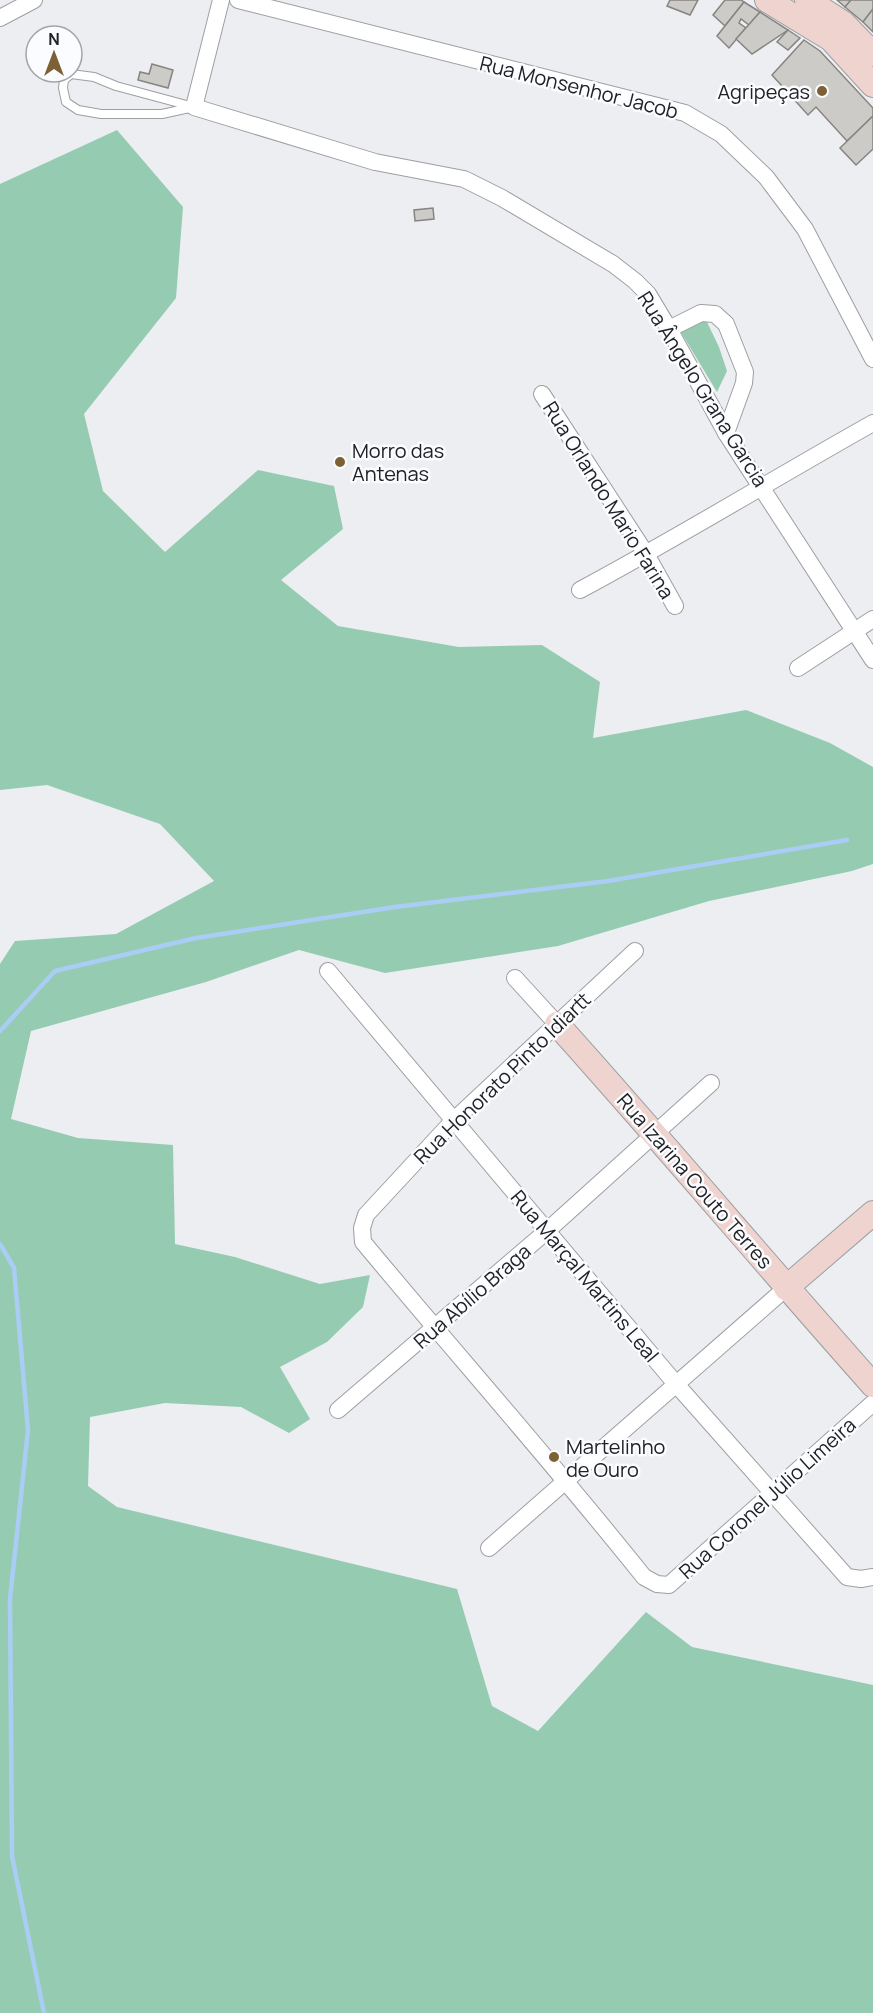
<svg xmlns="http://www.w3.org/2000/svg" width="873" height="2013" font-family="Manrope,sans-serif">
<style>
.green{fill:#95ccb1}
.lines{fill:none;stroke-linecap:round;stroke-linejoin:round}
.stream{stroke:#a9cdf4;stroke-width:4.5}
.building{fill:#cdcbc7;stroke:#868480;stroke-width:1.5}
.lane-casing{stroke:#9d9fa2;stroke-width:10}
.street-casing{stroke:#9d9fa2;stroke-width:18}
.secondary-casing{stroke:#9d9fa2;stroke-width:26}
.lane{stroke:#fff;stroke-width:8}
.street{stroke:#fff;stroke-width:16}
.secondary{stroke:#efd3cf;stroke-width:24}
.poi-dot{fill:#7d6134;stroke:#fafcff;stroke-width:2}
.labels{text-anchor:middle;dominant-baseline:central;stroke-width:5;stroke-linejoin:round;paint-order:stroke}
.street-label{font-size:20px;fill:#202122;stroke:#fafcff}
.poi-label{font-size:20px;fill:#202122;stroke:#fafcff;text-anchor:start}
</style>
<rect width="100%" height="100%" fill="#eceef2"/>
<!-- green -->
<g class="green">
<path d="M117 130 183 207 176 298 84 414 103 491 165 552 258 470 334 486 343 529 281 580 338 626 459 647 542 645 600 682 593 738 746 710 830 743 873 767V864L852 871 709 901 558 946 385 973 299 950 206 982 31 1031 11 1119 78 1138 173 1145 175 1244 235 1257 320 1284 370 1275 363 1307 327 1342 280 1367 310 1419 289 1433 241 1407 165 1403 90 1417 88 1486 117 1507 457 1589 492 1706 538 1731 646 1612 692 1647 873 1685V2013H0V964L15 941 116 934 214 881 160 824 47 785 0 790V184Z"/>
<path d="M705 318 719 347 727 371 717 392 679 329Z"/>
</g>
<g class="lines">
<!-- stream -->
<g class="stream">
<path d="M0 1031 55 971 196 938 395 907 608 881 847 840"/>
<path d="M0 1244 14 1268 28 1430 10 1599 12 1856 44 2013"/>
</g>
</g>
<!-- building -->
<g class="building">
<path d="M670 0H698L690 15 667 6Z"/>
<path d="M725 0H741L744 2 725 26 713 15Z"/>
<path d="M837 0H851L845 7Z"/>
<path d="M851 0H873V9L863 22 845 7Z"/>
<path d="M744 2 760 12 749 25 741 19 739 23 746 28 729 48 717 36Z"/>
<path d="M873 9V32L863 22Z"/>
<path d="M760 12 788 30 752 54 736 39Z"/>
<path d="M788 30 800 38 788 50 777 42Z"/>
<path d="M804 40 820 51 873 108V116L847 141 816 107 808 115 772 75Z"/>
<path d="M152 64 173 70 168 88 138 80 140 72 149 74Z"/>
<path d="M873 116V149L856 165 840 148Z"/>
<path d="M433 208 434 219 415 221 414 210Z"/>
</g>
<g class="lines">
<!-- lane casing -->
<g class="lane-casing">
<path id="lane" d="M71 74 94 77 116 86 194 107 162 114H101L78 110 66 102 63 88 64 80Z"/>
</g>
<!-- street casing -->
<g class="street-casing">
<g id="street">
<path d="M221 0 194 107 375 162 464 179 502 198 613 264 635 281 648 294 669 329 726 433 873 660"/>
<path d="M238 0 685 113 721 134 766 177 805 229 873 359"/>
<path d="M0 18 34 0"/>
<path d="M669 329 701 313 715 314 726 324 745 372 744 383 726 433"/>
<path d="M542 394 646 554 675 606"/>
<path d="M580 590C679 537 775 478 873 423"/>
<path d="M798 668 873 619"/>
<path d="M635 951 453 1121 366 1215 362 1228 363 1242C456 1354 553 1463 644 1577L657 1584 669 1585 873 1403"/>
<path d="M328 971 676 1384 847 1577 861 1579 873 1577"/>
<path d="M515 978 557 1024"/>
<path d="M338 1410 548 1230 711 1083"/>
<path d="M489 1548 786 1288"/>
</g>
</g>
<!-- secondary casing -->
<g class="secondary-casing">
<g id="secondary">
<path d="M767 0 831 39 873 85"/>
<path d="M807 0 843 23 873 54"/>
<path d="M557 1024C664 1143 767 1266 873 1385"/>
<path d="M786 1288 873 1213"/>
</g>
</g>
<!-- lane -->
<use href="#lane" class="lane"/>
<!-- street -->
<use href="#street" class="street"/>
<!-- secondary -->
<use href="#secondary" class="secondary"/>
</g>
<!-- markers -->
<g class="poi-dot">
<circle cx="822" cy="91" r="6"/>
<circle cx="340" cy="462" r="6"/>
<circle cx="554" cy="1457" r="6"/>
</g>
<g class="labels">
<!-- street labels -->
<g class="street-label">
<text transform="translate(579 87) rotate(14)">Rua Monsenhor Jacob</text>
<text transform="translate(703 389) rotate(58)">Rua Ângelo Grana Garcia</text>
<text transform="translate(609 500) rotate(58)">Rua Orlando Mario Farina</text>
<text transform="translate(502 1078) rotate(-44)">Rua Honorato Pinto Idiartt</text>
<text transform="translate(695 1181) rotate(49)">Rua Izarina Couto Terres</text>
<text transform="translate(585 1276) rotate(50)">Rua Marçal Martins Leal</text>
<text transform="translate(472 1296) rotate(-41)">Rua Abílio Braga</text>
<text transform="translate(767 1498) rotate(-42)">Rua Coronel Júlio Limeira</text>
</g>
<!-- poi labels -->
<g class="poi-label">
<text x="810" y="91" text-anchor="end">Agripeças</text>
<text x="352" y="450">Morro das<tspan x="352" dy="23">Antenas</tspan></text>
<text x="566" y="1446">Martelinho<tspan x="566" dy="23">de Ouro</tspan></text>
</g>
</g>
<!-- north arrow -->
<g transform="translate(54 54)"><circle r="28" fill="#fafcff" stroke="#a3a4a7" stroke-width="1.5"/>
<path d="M0-4.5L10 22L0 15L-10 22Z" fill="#7d6134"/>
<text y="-9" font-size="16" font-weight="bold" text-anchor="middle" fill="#202122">N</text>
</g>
</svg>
